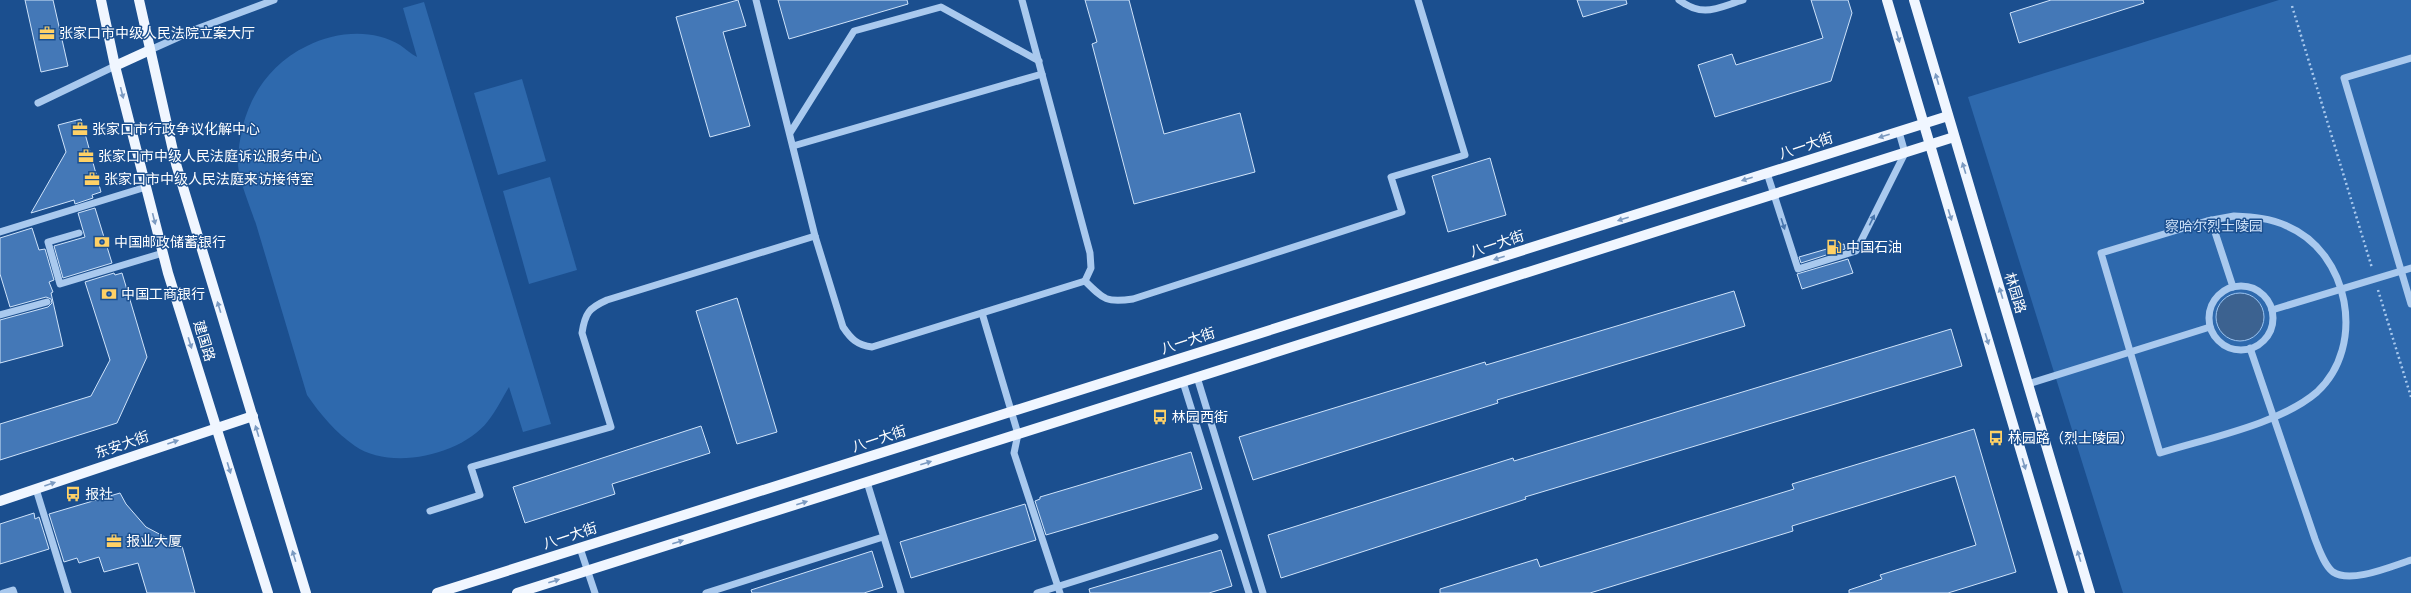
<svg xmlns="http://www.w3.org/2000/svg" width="2411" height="593" font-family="'Fira Sans','Noto Sans SC',sans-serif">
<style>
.green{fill:#2e69ad}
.water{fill:#3c6290;stroke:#9cc4f0}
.building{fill:#4478b7;stroke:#cfe3fa}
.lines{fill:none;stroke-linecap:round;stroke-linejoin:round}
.path{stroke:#a9c9ee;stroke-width:2.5;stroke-dasharray:2 3;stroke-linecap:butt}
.minor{stroke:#a9c9ee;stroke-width:7}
.major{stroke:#f0f6ff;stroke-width:10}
.oneway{fill:#7b9ac1}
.oneway2{fill:#4674ac}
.labels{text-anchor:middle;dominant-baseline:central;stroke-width:3;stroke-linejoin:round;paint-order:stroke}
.poi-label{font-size:14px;fill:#fff;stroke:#1b4f8f;text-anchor:start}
.street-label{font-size:14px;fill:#fff;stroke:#1b4f8f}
.park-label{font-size:14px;fill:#cfe3fa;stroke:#1b4f8f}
</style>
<rect width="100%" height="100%" fill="#1b4f8f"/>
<!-- green -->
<g class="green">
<path d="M2279 0H2411V593H2123L1968 97Z"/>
<path d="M424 2 551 424 523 432 509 387C502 398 497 410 488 421 462 455 391 471 355 446 336 433 320 414 307 395 290 338 273 281 256 224 251 209 238 178 238 163 239 113 261 68 307 46 335 32 372 28 400 45 406 49 411 54 417 57L403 8Z"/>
<path d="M522 79 546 161 498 175 474 93Z"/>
<path d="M550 177 577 270 529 284 503 191Z"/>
</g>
<!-- water -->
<circle class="water" cx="2240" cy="317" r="24"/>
<!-- building -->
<g class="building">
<path d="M25 0H53L68 66 41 72Z"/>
<path d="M738 0 746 26 723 32 750 126 710 137 676 17Z"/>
<path d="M778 0H907L908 4 789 39Z"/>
<path d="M1085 0H1129L1164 134 1240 113 1255 172 1134 204 1092 44 1097 42Z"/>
<path d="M1577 0H1626L1627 4 1583 17Z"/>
<path d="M1811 0H1848L1852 13 1831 81 1715 117 1698 65 1732 54 1736 65 1823 38Z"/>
<path d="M2051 0H2143L2144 3 2019 43 2010 13Z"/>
<path d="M81 119 101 192 92 195 93 198 75 204 74 200 31 213 66 152 58 125Z"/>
<path d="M1490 158 1506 215 1448 232 1432 176Z"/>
<path d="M95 208 112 263 63 278 54 246 85 237 78 213Z"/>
<path d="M32 228 39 250 45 249 54 280 49 282 53 292 51 293 63 346 0 363V320L48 307 52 303 51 299 46 297 10 307 0 274V238Z"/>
<path d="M1844 244 1845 249 1801 263 1799 257Z"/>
<path d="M1848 259 1853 273 1802 289 1797 274Z"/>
<path d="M114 273 115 275 122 273 147 357 117 423 0 460V424L91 396 110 360 85 282Z"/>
<path d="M1734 291 1745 326 1497 400 1498 403 1253 480 1239 437 1485 362 1486 365Z"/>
<path d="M737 298 777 432 737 444 696 311Z"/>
<path d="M1951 329 1962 366 1525 497 1526 499 1281 578 1268 535 1513 458 1514 461Z"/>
<path d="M701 426 710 453 612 484 615 494 525 523 513 487Z"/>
<path d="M1974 429 2016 572 1948 593H1849V590L1882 579 1880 575 1976 545 1955 476 1792 526 1793 531 1590 593H1440V589L1537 559 1540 567 1794 489 1792 484Z"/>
<path d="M1191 452 1202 489 1046 535 1035 501 1040 499V497Z"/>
<path d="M120 493 126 504 146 527 182 546 195 593H147L138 563 104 572 99 557 79 563 77 558 64 562 49 514Z"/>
<path d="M1025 504 1036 540 911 578 900 542Z"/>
<path d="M34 513 35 519 39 517 49 549 0 564V524Z"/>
<path d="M1221 550 1232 586 1209 593H1090L1089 589Z"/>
<path d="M872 551 883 587 864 593H752L751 590Z"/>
</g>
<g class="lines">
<!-- path -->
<g class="path">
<path d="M2292 6 2372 268"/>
<path d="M2378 290 2411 397"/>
</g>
<!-- minor -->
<g class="minor">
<path d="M756 0 815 236 843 327C851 339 857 345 872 347L1085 281"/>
<path d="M1022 0 1090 253 1091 268 1085 281"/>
<path d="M1679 0C1703 18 1717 8 1743 0"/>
<path d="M150 50 199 28 274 0"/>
<path d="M2411 58 2344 78 2411 304"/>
<path d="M38 103 115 66"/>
<path d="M790 133 854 31 941 7 1039 61"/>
<path d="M793 146 1042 74"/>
<path d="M1767 173 1798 269 1856 251 1905 153 1899 132"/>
<path d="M2234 216C2253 217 2270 218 2287 226 2349 252 2367 346 2317 392 2280 424 2208 438 2160 453L2101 253 2207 221Z"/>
<path d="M2211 220 2233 287"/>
<path d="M0 232 146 187"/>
<path d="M79 233 48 242 60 284 163 253"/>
<path d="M1085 281C1104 300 1107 303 1133 299L1402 212 1391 177 1465 155 1418 0"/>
<circle cx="2241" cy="318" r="32"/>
<path d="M2272 310 2411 268"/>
<path d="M982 313 1018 434 1014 453 1060 593"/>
<path d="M0 315 47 302"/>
<path d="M2250 348 2315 539C2319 549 2324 565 2333 572 2351 584 2392 566 2411 560"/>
<path d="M1197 377 1263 593"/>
<path d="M1183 382 1249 593"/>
<path d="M2028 384 2210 327"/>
<path d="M867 482 901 593"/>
<path d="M36 489 68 593"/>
<path d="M430 511 480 495 471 467 611 427 582 333C585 313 589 308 607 300L815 236"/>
<path d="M580 548 595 593"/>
<path d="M3 593 13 590 14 593"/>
<path d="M706 593 883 537"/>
<path d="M1037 593 1215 537"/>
</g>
<!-- major -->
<g class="major">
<path d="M101 0 115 66 168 273 268 593"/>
<path d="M139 0 176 164 306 593"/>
<path d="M1887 0 2063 593"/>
<path d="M1914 0 2090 593"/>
<path d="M115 66 150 50"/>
<path d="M0 501 253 416"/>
<path d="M437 593 1948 116"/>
<path d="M517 593 1954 137"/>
</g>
</g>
<!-- one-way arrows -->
<defs><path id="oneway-solid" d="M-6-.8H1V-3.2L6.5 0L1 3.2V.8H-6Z"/></defs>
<g class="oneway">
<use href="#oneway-solid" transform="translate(1898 37) rotate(74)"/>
<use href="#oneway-solid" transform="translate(1937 79) rotate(-106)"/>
<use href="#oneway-solid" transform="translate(122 93) rotate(76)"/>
<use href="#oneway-solid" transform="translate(1884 136) rotate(162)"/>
<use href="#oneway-solid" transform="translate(1964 168) rotate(-107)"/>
<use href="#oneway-solid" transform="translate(1747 179) rotate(162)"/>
<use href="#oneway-solid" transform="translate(1950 215) rotate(73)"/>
<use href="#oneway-solid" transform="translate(154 219) rotate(76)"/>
<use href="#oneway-solid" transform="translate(1623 219) rotate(162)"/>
<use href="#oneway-solid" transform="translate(1499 258) rotate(162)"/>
<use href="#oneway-solid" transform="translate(2001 293) rotate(-107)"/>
<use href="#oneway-solid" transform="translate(219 307) rotate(-107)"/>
<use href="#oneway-solid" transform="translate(1987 339) rotate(73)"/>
<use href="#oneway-solid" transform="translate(190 343) rotate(73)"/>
<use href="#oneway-solid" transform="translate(2038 418) rotate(-107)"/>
<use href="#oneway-solid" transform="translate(257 431) rotate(-107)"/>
<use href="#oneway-solid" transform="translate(173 442) rotate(-19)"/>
<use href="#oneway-solid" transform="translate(926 463) rotate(-18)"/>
<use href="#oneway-solid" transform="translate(2024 464) rotate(73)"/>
<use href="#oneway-solid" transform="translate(229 468) rotate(73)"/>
<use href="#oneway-solid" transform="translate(50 484) rotate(-19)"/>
<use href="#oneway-solid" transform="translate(802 503) rotate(-18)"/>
<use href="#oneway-solid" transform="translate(678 542) rotate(-18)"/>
<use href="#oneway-solid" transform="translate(294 556) rotate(-107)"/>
<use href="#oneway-solid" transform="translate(2079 556) rotate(-107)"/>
<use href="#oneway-solid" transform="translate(554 581) rotate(-18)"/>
</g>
<g class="oneway2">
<use href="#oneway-solid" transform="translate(1872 220) rotate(-64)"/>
<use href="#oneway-solid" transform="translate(1783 224) rotate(72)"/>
</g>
<!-- icons -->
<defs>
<g id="office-bare" transform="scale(1.2)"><path d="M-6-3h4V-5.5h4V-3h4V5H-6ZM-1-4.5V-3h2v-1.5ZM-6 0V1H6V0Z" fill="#ffd166" stroke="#1b4f8f" stroke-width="2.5" paint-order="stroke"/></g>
<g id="bank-bare" transform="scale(1.2)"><path d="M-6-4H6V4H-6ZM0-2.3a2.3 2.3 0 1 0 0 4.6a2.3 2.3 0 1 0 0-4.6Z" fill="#ffd166" stroke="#1b4f8f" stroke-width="2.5" paint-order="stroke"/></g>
<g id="fuel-bare" transform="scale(1.2)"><path d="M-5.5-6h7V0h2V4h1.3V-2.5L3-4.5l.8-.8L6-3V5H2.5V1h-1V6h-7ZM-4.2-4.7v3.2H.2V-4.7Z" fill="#ffd166" stroke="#1b4f8f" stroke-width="2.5" paint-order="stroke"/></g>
<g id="bus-bare" transform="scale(1.2)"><path d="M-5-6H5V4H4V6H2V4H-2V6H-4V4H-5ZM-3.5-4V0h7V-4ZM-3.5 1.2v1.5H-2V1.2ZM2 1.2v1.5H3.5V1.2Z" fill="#ffd166" stroke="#1b4f8f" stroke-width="2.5" paint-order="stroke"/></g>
</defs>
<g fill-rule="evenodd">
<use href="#office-bare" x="47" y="33"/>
<use href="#office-bare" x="80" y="129"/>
<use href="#office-bare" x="86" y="156"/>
<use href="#office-bare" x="92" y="179"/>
<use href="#bank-bare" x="102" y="242"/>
<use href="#fuel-bare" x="1834" y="247"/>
<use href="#bank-bare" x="109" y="294"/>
<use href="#bus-bare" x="1160" y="417"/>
<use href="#bus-bare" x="1996" y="438"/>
<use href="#bus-bare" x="73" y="494"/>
<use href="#office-bare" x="114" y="541"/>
</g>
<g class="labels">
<!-- poi labels -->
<g class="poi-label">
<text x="59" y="33">张家口市中级人民法院立案大厅</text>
<text x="92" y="129">张家口市行政争议化解中心</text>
<text x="98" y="156">张家口市中级人民法庭诉讼服务中心</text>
<text x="104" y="179">张家口市中级人民法庭来访接待室</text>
<text x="114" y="242">中国邮政储蓄银行</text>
<text x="1846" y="247">中国石油</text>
<text x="121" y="294">中国工商银行</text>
<text x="1172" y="417">林园西街</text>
<text x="2008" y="438">林园路（烈士陵园）</text>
<text x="85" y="494">报社</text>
<text x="126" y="541">报业大厦</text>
</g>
<!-- street labels -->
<g class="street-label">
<text transform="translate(1806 146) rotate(-18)">八一大街</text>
<text transform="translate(1497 244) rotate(-18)">八一大街</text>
<text transform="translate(2015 293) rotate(73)">林园路</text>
<text transform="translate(204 341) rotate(73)">建国路</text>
<text transform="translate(1188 341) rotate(-18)">八一大街</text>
<text transform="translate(879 439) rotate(-18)">八一大街</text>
<text transform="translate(122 445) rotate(-19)">东安大街</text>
<text transform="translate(570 536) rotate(-18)">八一大街</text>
</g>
<!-- park labels -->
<g class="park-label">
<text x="2214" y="226">察哈尔烈士陵园</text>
</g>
</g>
</svg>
